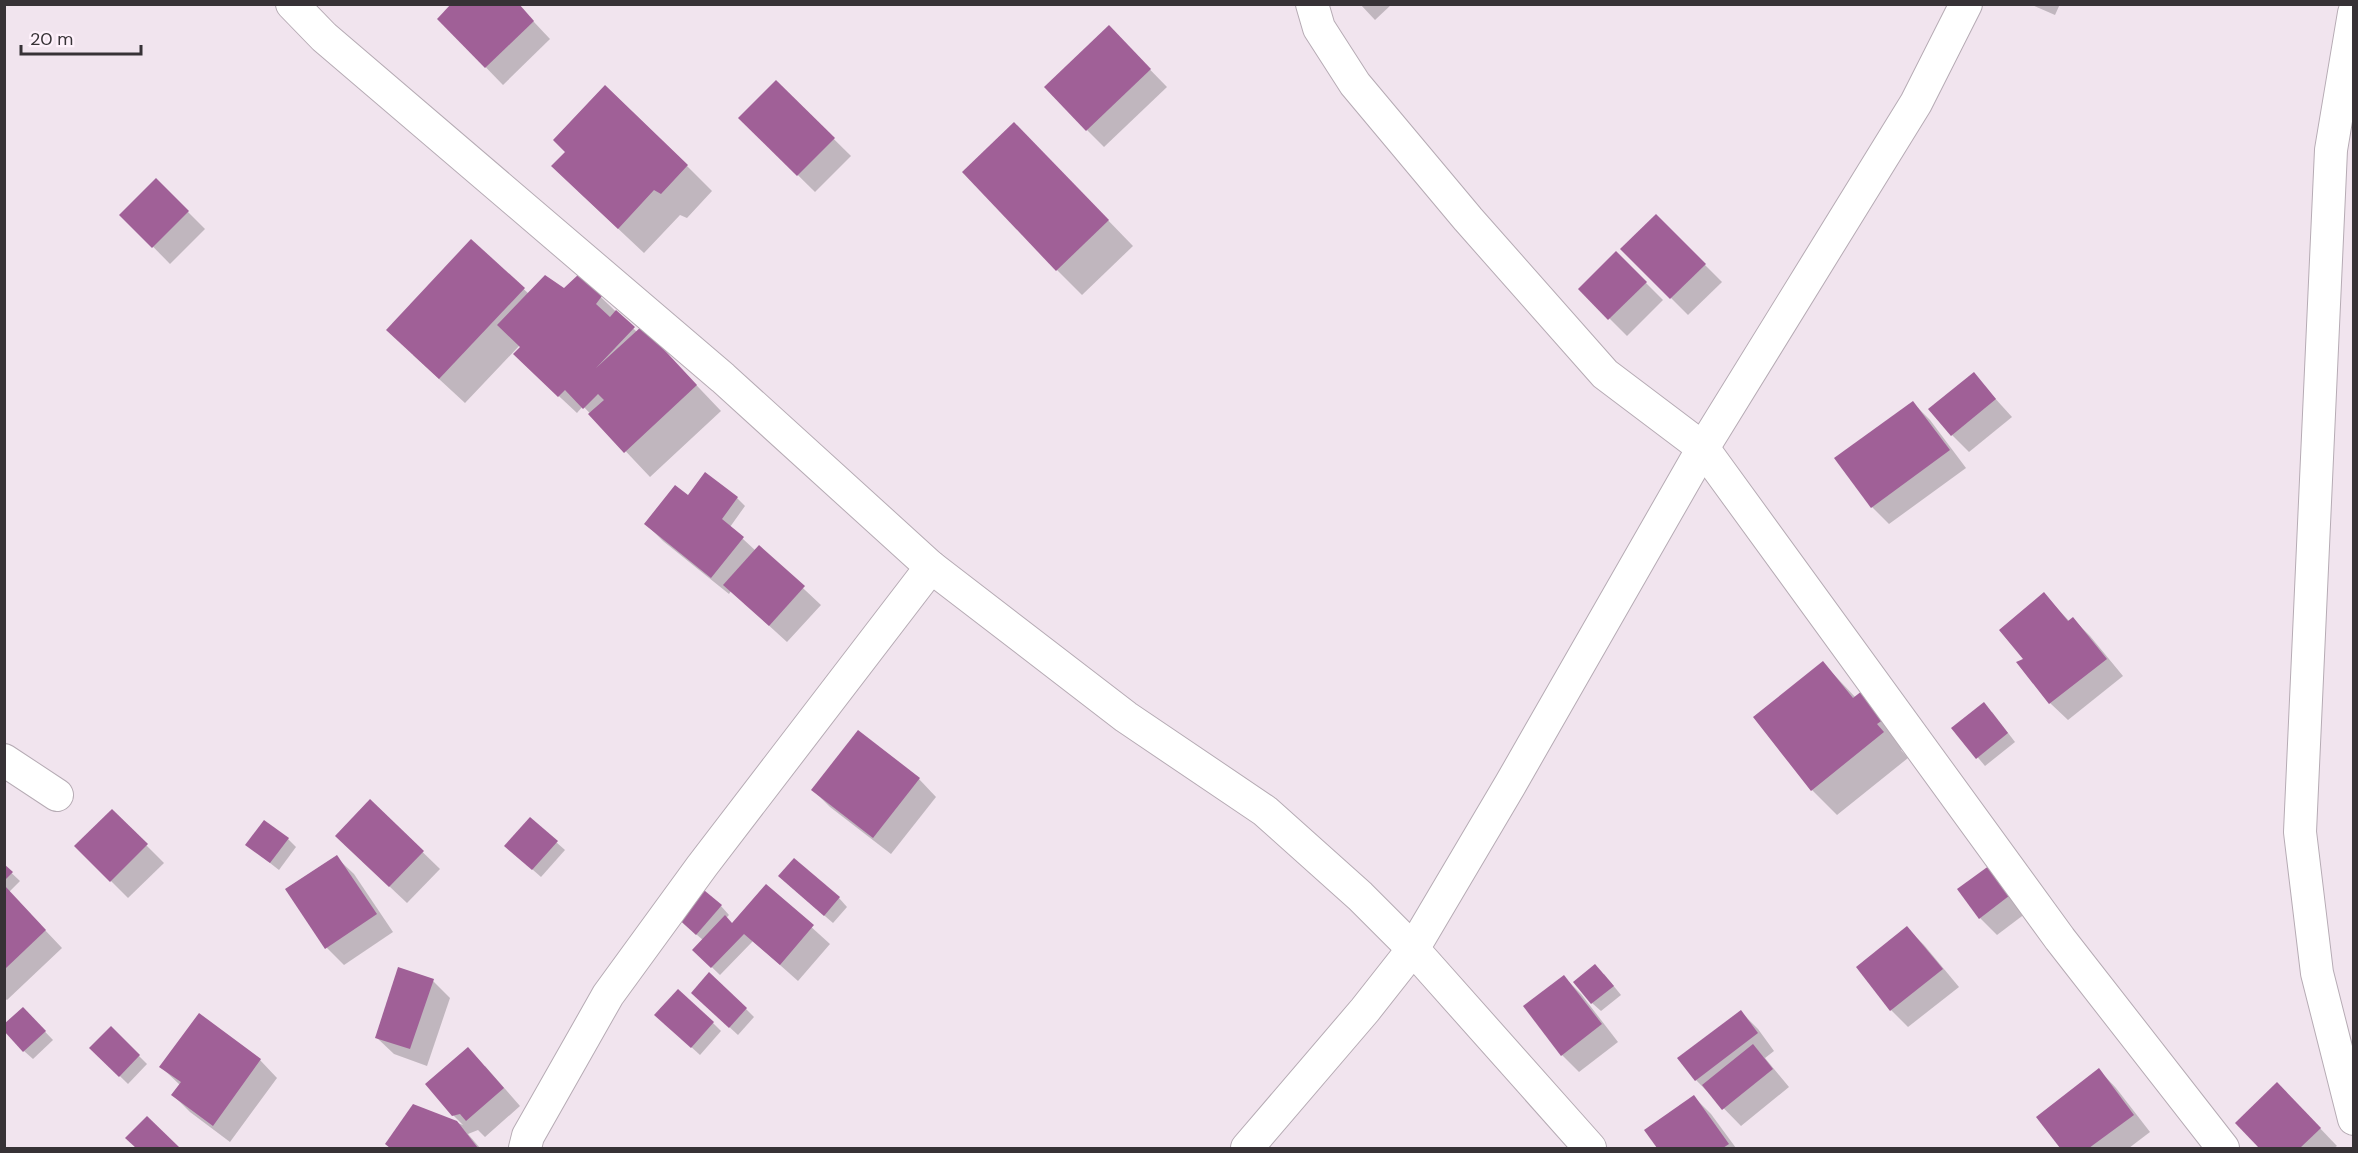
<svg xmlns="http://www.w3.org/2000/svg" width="2358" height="1153" font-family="'DM Sans',sans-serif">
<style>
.shadow{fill:#0003}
.building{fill:#a06097}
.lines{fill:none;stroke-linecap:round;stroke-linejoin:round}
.street-casing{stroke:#b6abb4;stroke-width:34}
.street{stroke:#fff;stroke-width:32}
</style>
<rect width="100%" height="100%" fill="#f1e4ee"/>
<!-- shadow -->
<g class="shadow">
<path d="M517 4 550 39 503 85 439 19Z"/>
<path d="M1360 4H1392L1375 20Z"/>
<path d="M2030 4H2060L2055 15Z"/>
<path d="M1126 45 1167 87 1104 147 1087 130Z"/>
<path d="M776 82 851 156 815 192 740 118Z"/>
<path d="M1039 149 1133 246 1082 295 1057 270Z"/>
<path d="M687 166 712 191 687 218 680 215 644 253 578 191Z"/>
<path d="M156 180 205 229 170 264 122 215Z"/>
<path d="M1656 216 1722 282 1688 315 1622 249Z"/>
<path d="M471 241 529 294 565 290 579 276 637 332 642 328 721 411 650 477 583 406 577 413 532 371 520 345 465 403 413 355Z"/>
<path d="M1616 253 1663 300 1627 336 1580 289Z"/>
<path d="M1973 374 2012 417 1969 452 1952 435Z"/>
<path d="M1913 403 1930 420 1966 468 1889 524 1872 507Z"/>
<path d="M688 497 737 498 745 506 730 527 756 551 759 547 821 605 787 642 731 591 729 594 663 541 646 524Z"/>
<path d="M2044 594 2070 622 2073 619 2090 636 2123 676 2068 720 2050 703 2026 660Z"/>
<path d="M1823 663 1856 698 1913 741 1901 750 1908 758 1837 815 1812 790Z"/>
<path d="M1992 712 2015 742 1985 766 1953 728Z"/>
<path d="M919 779 936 797 891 854 830 807 813 790Z"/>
<path d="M370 801 440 869 407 903 354 853Z"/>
<path d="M112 811 164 863 128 898 76 846Z"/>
<path d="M288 839 296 847 279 870 247 845Z"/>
<path d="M556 842 565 850 541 877 515 854Z"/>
<path d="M336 857 354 874 393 932 344 965 327 948Z"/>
<path d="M4 866 20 881 9 892 62 948 7 1000 4 998Z"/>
<path d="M2014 879 2034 907 1997 935 1980 918Z"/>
<path d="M789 885 839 898 847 907 833 923Z"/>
<path d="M766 886 830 944 798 981 753 941 720 975 694 950 703 940 684 924 721 906 729 915 726 918 733 925Z"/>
<path d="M1907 928 1924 945 1959 987 1908 1027 1891 1010Z"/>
<path d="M1604 974 1621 995 1601 1011 1592 1003Z"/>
<path d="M1564 977 1581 994 1618 1042 1579 1072 1562 1055Z"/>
<path d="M433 981 450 998 427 1066 394 1054 376 1037Z"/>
<path d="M701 1001 746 1009 754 1017 738 1035Z"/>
<path d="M1741 1012 1758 1029 1774 1051 1765 1058 1789 1087 1741 1126 1696 1080Z"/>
<path d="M31 1017 53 1040 33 1059 24 1051Z"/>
<path d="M665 1023H713L721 1031 700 1055Z"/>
<path d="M111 1028 147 1064 128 1084 91 1048Z"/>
<path d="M260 1060 277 1078 230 1142 190 1112 173 1095 180 1085 161 1067Z"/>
<path d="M485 1066 520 1106 485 1137 478 1130 468 1134 480 1148H391L387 1144 414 1106 463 1125 453 1115Z"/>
<path d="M2099 1070 2116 1088 2150 1132 2129 1148H2062L2038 1117Z"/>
<path d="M1694 1097 1711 1114 1736 1148H1659L1646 1131Z"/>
<path d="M2294 1101 2337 1146 2334 1148H2261L2237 1123Z"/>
<path d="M147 1118 178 1148H138L127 1138Z"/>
</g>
<!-- building -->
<g class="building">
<path d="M451 4H519L534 21 485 68 437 19Z"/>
<path d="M1109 25 1151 69 1086 131 1044 87Z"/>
<path d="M776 80 835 138 797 176 738 118Z"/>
<path d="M605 85 688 165 661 194 654 190 618 229 551 166 565 152 553 140Z"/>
<path d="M1014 122 1109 220 1056 271 962 172Z"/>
<path d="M156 178 189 211 152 248 119 215Z"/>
<path d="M1656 214 1706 264 1670 299 1620 249Z"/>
<path d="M471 239 525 288 439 379 386 330Z"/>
<path d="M1616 251 1647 282 1608 320 1578 289Z"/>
<path d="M579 274 602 296 596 304 610 317 616 310 635 327 596 368 642 326 697 385 624 453 588 414 604 400 598 394 583 409 565 390 558 397 513 354 520 347 497 325 545 275 564 288Z"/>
<path d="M1974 372 1996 399 1951 436 1928 409Z"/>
<path d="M1913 401 1950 450 1871 508 1834 458Z"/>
<path d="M705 472 738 497 722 519 744 537 711 578 644 524 675 485 688 495Z"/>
<path d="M759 545 805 586 769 626 723 585Z"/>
<path d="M2044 592 2068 621 2073 617 2107 659 2049 704 2016 662 2023 659 1999 630Z"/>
<path d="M1823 661 1853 698 1867 687 1890 715 1877 724 1884 732 1811 791 1753 717Z"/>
<path d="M1984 702 2008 733 1976 759 1951 728Z"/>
<path d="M858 730 920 778 873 838 811 790Z"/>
<path d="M370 799 424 851 389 887 335 836Z"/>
<path d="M112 809 148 844 110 882 74 846Z"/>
<path d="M530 817 558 841 532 870 504 846Z"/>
<path d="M264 820 289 838 270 863 245 845Z"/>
<path d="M337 855 377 914 325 949 285 889Z"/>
<path d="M794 858 840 897 824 916 778 876Z"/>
<path d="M1997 860 2018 889 1979 919 1957 889Z"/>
<path d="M4 864 13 872 4 881Z"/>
<path d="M766 884 814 925 780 965 744 934 711 968 692 950 725 915 732 923Z"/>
<path d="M5 886 46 930 5 969Z"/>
<path d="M699 886 722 905 696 935 674 915Z"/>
<path d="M1907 926 1943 969 1890 1011 1856 967Z"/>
<path d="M1595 964 1614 986 1591 1004 1573 982Z"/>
<path d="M398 967 434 979 410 1049 375 1038Z"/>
<path d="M709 972 747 1008 729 1028 691 993Z"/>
<path d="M1564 975 1602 1024 1561 1056 1523 1006Z"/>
<path d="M678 989 714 1022 691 1048 654 1015Z"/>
<path d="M23 1007 46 1031 23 1052 4 1031V1024Z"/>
<path d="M1741 1010 1758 1033 1695 1081 1677 1058Z"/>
<path d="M199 1013 261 1059 213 1126 171 1095 181 1082 159 1067Z"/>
<path d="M111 1026 140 1055 119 1077 89 1048Z"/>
<path d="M1753 1044 1773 1069 1722 1110 1702 1085Z"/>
<path d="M468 1047 504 1088 466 1121 460 1114 452 1116 425 1084Z"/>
<path d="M2099 1068 2134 1115 2089 1148H2060L2036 1117Z"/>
<path d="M2277 1082 2321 1128 2300 1148H2259L2235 1123Z"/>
<path d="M1694 1095 1729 1144 1723 1148H1657L1644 1130Z"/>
<path d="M413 1104 457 1121 478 1148H390L385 1144Z"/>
<path d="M147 1116 180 1148H136L125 1138Z"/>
</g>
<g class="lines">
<!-- street casing -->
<g class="street-casing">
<g id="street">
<path d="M292 4 324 37 723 378 931 567 1126 717 1265 811 1360 896 1413 949 1590 1148"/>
<path d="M1312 4 1319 28 1355 84 1468 219 1605 374 1703 448 2060 939 2223 1148"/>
<path d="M2354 13 2331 150 2300 832 2317 973 2354 1119"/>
<path d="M4 760 57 795"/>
<path d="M525 1148 528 1136 608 995 702 866 931 567"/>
<path d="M1247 1148 1365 1010 1413 949 1510 785 1703 448 1916 103 1966 4"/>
</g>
</g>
<!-- street -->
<use href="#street" class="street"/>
</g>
<!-- border -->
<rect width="2358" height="1153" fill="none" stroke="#373236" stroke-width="12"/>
<!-- scale -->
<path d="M21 45v9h120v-9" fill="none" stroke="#373236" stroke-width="3"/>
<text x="30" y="45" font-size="18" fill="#373236" stroke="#fef1fb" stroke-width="4.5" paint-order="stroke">20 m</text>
</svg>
